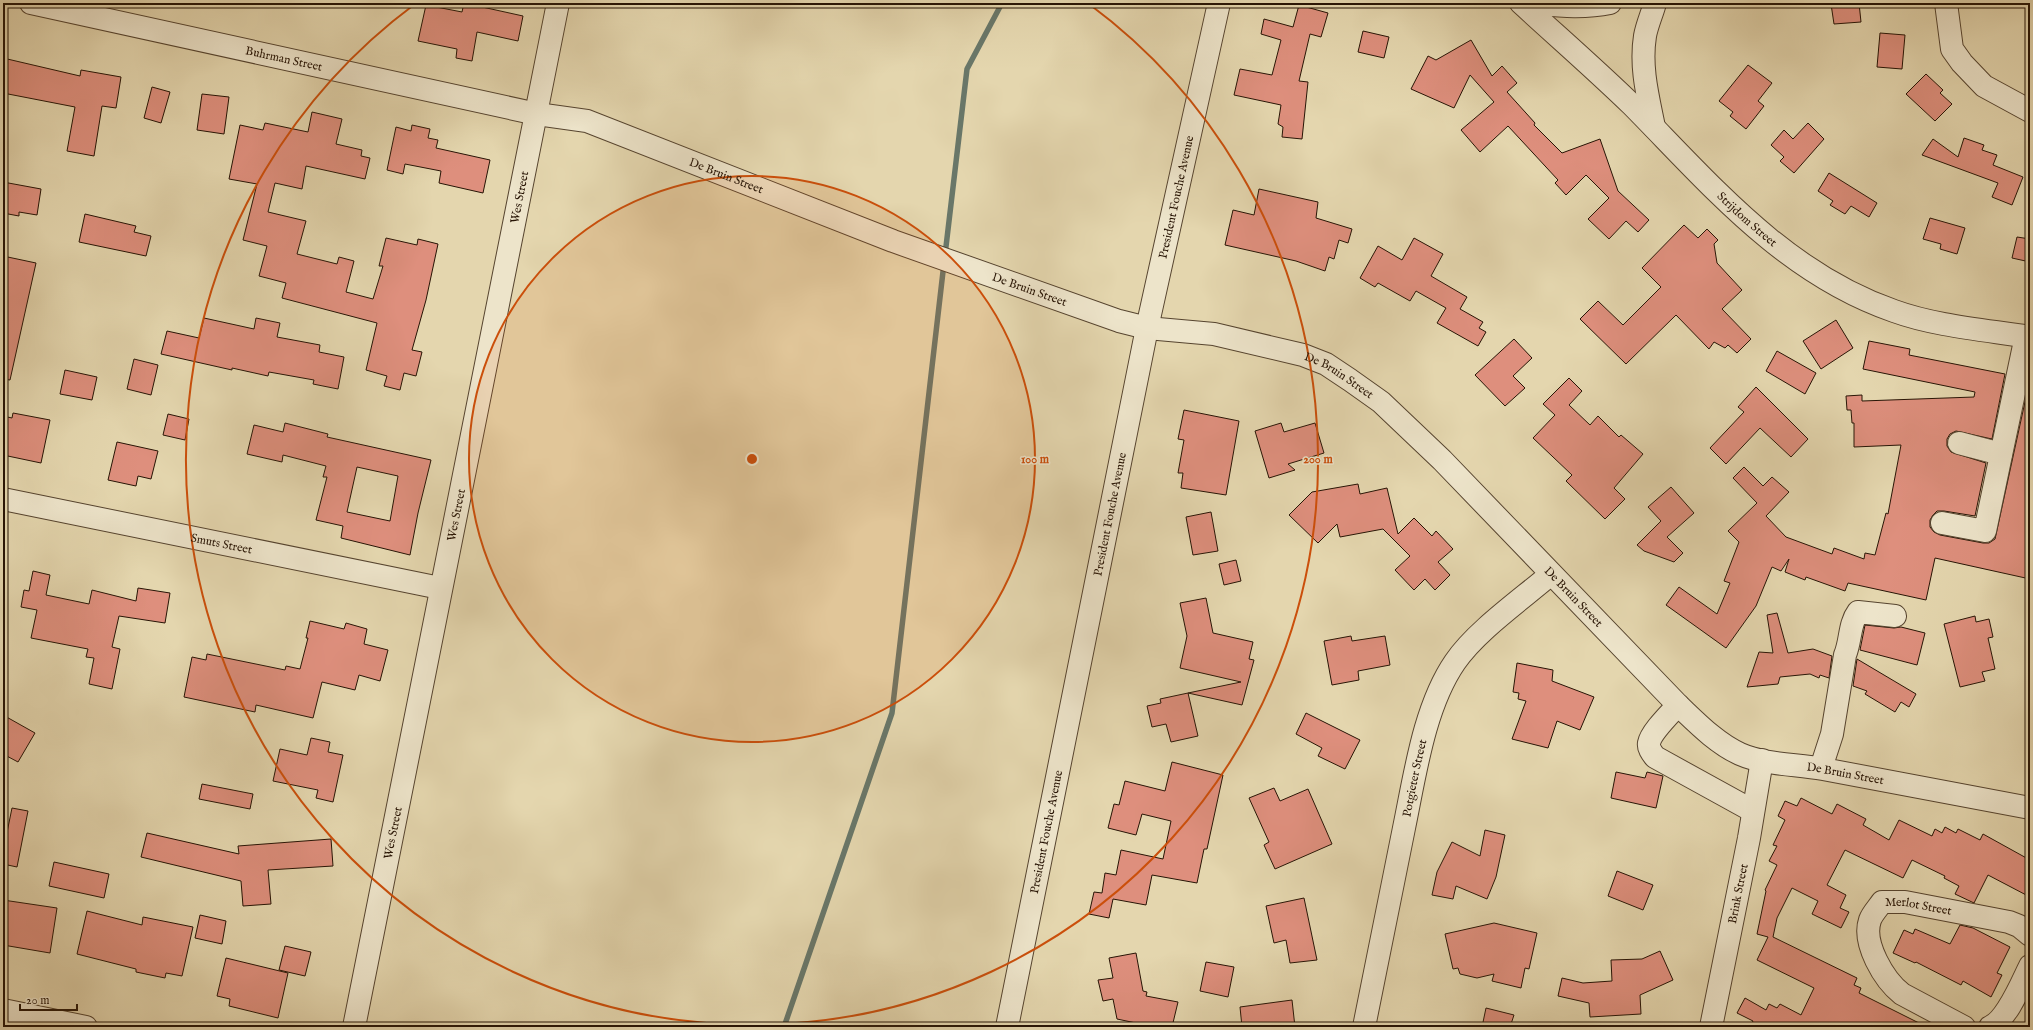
<svg xmlns="http://www.w3.org/2000/svg" width="2033" height="1030" font-family="'IM FELL English',serif">
<style>
.lines{fill:none;stroke-linecap:round;stroke-linejoin:round}
.stream{stroke:#697769;stroke-width:5.5}
.building{fill:#de8f7d;stroke:#271405;fill-rule:evenodd}
.minor-casing{stroke:#56442f;stroke-width:24}
.minor{stroke:#ede4ca;stroke-width:22}
.ring{fill:none;stroke:#cb4f0b;stroke-width:2}
.labels{text-anchor:middle;dominant-baseline:central;stroke-width:3;stroke-linejoin:round;paint-order:stroke}
.street-label{font-size:12px;fill:#271405;stroke:#ede4ca}
.centre{fill:#cb4f0b;stroke:#ede4ca;stroke-width:2}
.ring-label{font-size:12px;text-anchor:middle;font-weight:bold;fill:#cb4f0b;stroke:#ede4ca;stroke-width:3;stroke-linejoin:round;paint-order:stroke}
</style>
<rect width="100%" height="100%" fill="#e4d6ae"/>
<filter id="stains"><feTurbulence type="fractalNoise" baseFrequency=".005" numOctaves="4"/><feColorMatrix values="0 0 0 0 .2 0 0 0 0 .09 0 0 0 0 .02 0 0 0 .5 -.17"/></filter>
<radialGradient id="worn" r=".72"><stop offset=".6" stop-color="#630" stop-opacity="0"/><stop offset="1" stop-color="#630" stop-opacity=".3"/></radialGradient>
<g class="lines">
<!-- stream -->
<g class="stream">
<path d="M945 255 967 69 1002 3"/>
<path d="M784 1027 892 713 944 263"/>
</g>
</g>
<!-- building -->
<g class="building">
<path d="M464 3 523 16 518 41 477 32 472 61 456 58 457 49 418 41 426 5 462 12Z"/>
<path d="M1859 3 1861 22 1834 24 1831 4Z"/>
<path d="M1299 5 1328 13 1321 37 1310 34 1299 81 1308 82 1302 139 1282 137 1283 127 1278 124 1281 105 1234 95 1240 69 1272 75 1281 40 1261 34 1264 19 1293 27Z"/>
<path d="M1363 31 1389 37 1384 58 1358 52Z"/>
<path d="M1880 33 1905 35 1902 69 1877 67Z"/>
<path d="M1471 40 1492 76 1502 66 1517 83 1507 92 1535 123 1534 125 1562 153 1600 139 1618 191 1649 220 1638 232 1626 221 1609 239 1588 219 1609 198 1586 175 1566 195 1555 183 1558 180 1508 126 1480 152 1461 130 1494 102 1470 75 1454 108 1411 89 1428 56 1436 60Z"/>
<path d="M3 58 80 76 81 70 121 77 116 108 102 106 94 156 67 151 75 107 3 93Z"/>
<path d="M1748 65 1772 83 1758 101 1764 106 1746 129 1730 116 1733 112 1719 101Z"/>
<path d="M1926 74 1943 90 1940 93 1952 104 1935 121 1906 94Z"/>
<path d="M152 87 170 92 161 123 144 118Z"/>
<path d="M202 94 229 97 224 134 197 130Z"/>
<path d="M312 112 342 119 336 144 362 150 361 156 370 158 365 179 306 166 302 189 275 183 268 212 306 221 297 254 337 264 339 257 354 261 346 292 373 299 383 266H379L386 238 417 245 418 239 438 244 426 300 412 350 422 352 416 376 404 373 400 390 384 386 387 376 366 370 377 323 282 298 286 283 259 276 267 246 243 240 257 184 229 179 240 125 263 130 265 123 308 132Z"/>
<path d="M1808 123 1824 139 1794 173 1780 161 1784 157 1771 145 1784 130 1793 139Z"/>
<path d="M412 125 430 129 428 138 438 140 436 148 490 160 483 193 439 183 441 171 405 164 403 174 387 170 396 127 411 131Z"/>
<path d="M1964 138 1984 145 1982 150 1997 155 1993 165 2023 177 2012 205 1992 197 1998 183 1922 155 1933 139 1958 157Z"/>
<path d="M1829 173 1877 203 1869 217 1851 206 1845 214 1830 205 1833 201 1818 191Z"/>
<path d="M3 182 41 189 37 215 19 212V216L3 213Z"/>
<path d="M1259 189 1318 202 1316 218 1352 229 1348 243 1339 240 1334 259 1329 257 1325 271 1296 261 1225 245 1233 210 1254 215Z"/>
<path d="M85 214 136 226 134 232 151 236 146 256 79 242Z"/>
<path d="M1930 218 1965 228 1957 254 1940 249 1941 244 1923 239Z"/>
<path d="M1684 225 1698 238 1707 229 1718 240 1714 244 1717 263 1742 290 1722 309 1751 339 1737 353 1728 345 1725 348 1714 342 1709 349 1676 315 1626 364 1580 319 1598 301 1623 325 1661 287 1642 268Z"/>
<path d="M2017 237 2030 239V262L2012 258Z"/>
<path d="M1414 238 1443 254 1431 276 1467 297 1460 309 1483 322 1479 328 1486 332 1478 346 1437 323 1446 308 1416 291 1410 301 1378 283 1375 287 1360 278 1378 246 1402 260Z"/>
<path d="M3 256 36 263 10 380 3 379Z"/>
<path d="M204 318 254 329 256 318 280 323 277 337 320 345 319 352 344 357 338 389 313 384 314 380 269 372 268 376 232 368V370L161 354 167 331 199 338Z"/>
<path d="M1836 320 1853 348 1821 369 1803 341Z"/>
<path d="M1514 339 1532 358 1513 376 1525 388 1505 406 1475 375Z"/>
<path d="M1869 341 1910 349 1909 355 2005 374 1992 439 1956 431 1950 434 1947 439V446L1951 452 1986 463 1975 516 1944 511H1937L1933 515 1930 520V527L1934 532 1940 535 1983 543H1989L1995 539 2030 379V579L1935 558 1926 600 1848 583 1845 591 1806 577 1805 580 1785 572 1789 559 1781 571 1772 567 1756 606 1726 648 1666 605 1679 587 1717 614 1730 583 1724 581 1739 542 1728 531 1757 503 1733 478 1744 467 1763 486 1772 477 1789 492 1766 516 1786 537 1832 554 1834 548 1864 559 1865 553 1875 555 1886 513 1888 514 1901 445 1854 447V423H1852L1851 410H1847L1846 396 1862 395V401L1974 397 1975 392 1863 369Z"/>
<path d="M1777 351 1816 373 1805 394 1766 371Z"/>
<path d="M134 359 158 365 151 395 127 389Z"/>
<path d="M65 370 97 377 92 400 60 394Z"/>
<path d="M1569 378 1582 391 1569 405 1590 425 1598 416 1619 437 1621 435 1643 454 1614 488 1625 499 1605 519 1566 481 1572 475 1533 438 1555 415 1543 404Z"/>
<path d="M1756 387 1808 439 1791 457 1760 428 1726 464 1710 448 1744 412 1738 407Z"/>
<path d="M1184 410 1239 421 1226 495 1181 488 1183 473H1178L1184 440 1178 439Z"/>
<path d="M13 413 50 420 41 463 3 455V416L12 418Z"/>
<path d="M168 414 189 419 185 440 163 435Z"/>
<path d="M285 423 328 434 327 437 431 460 418 513 410 555 341 538 343 526 316 520 327 477H323L326 466 283 455 282 462 247 454 254 425 283 432ZM357 467 398 476 390 521 347 512Z"/>
<path d="M1281 423 1284 432 1315 423 1324 453 1288 464 1295 470 1269 478 1255 431Z"/>
<path d="M117 442 158 451 151 479 138 476 136 486 108 480Z"/>
<path d="M1358 484 1360 494 1387 488 1398 534 1414 518 1432 536 1436 531 1453 549 1438 562 1450 575 1435 590 1425 579 1414 590 1395 570 1410 556 1383 529 1340 537 1337 524 1318 543 1289 515 1312 492Z"/>
<path d="M1671 487 1694 513 1667 537 1683 553 1674 562 1644 551 1637 545 1661 521 1648 507Z"/>
<path d="M1211 512 1218 551 1193 555 1186 517Z"/>
<path d="M1236 560 1241 581 1224 585 1219 564Z"/>
<path d="M33 571 50 575 46 595 89 604 92 590 136 601 138 588 170 593 165 623 119 616 112 647 120 649 112 689 89 684 94 658 86 657 88 649 31 638 37 610 21 607 24 590 29 591Z"/>
<path d="M1206 598 1213 633 1253 642 1249 659 1254 660 1242 705 1188 693 1241 682 1180 668 1187 636 1180 603Z"/>
<path d="M1777 613 1788 653 1813 649 1832 656 1829 678 1820 675 1819 678 1810 674 1780 677 1778 684 1747 687 1759 652 1773 653 1767 615Z"/>
<path d="M1975 616 1976 622 1989 619 1993 637 1988 638 1995 669 1982 672 1985 681 1960 687 1944 624Z"/>
<path d="M310 621 344 629 346 623 367 629 364 644 388 650 380 681 359 675 355 690 322 682 313 718 256 705 255 712 184 697 192 657 206 660 207 654 285 670 286 666 300 669 308 638H306Z"/>
<path d="M1865 625 1894 628 1901 627 1925 633 1917 665 1860 650Z"/>
<path d="M1351 636 1352 641 1385 636 1390 665 1358 671 1359 680 1332 685 1324 641Z"/>
<path d="M1857 659 1916 694 1909 707 1901 702 1895 712 1865 694 1867 691 1853 686Z"/>
<path d="M1517 663 1553 670 1552 681 1594 697 1580 730 1557 721 1548 748 1512 739 1526 701 1518 699 1519 693 1513 692Z"/>
<path d="M1188 693 1198 736 1171 742 1166 724 1152 727 1147 706 1161 703 1160 699Z"/>
<path d="M1306 713 1360 740 1345 769 1318 756 1322 748 1296 734Z"/>
<path d="M3 715 35 733 18 762 3 754Z"/>
<path d="M311 738 330 742 328 752 343 755 333 802 316 798 318 790 273 781 280 749 307 755Z"/>
<path d="M1172 762 1223 775 1207 849H1204L1197 883 1152 875 1146 905 1113 899 1109 918 1089 914 1094 892 1102 893 1105 873 1116 875 1121 850 1163 859 1171 821 1142 814 1136 835 1108 828 1114 804 1119 805 1125 781 1165 791Z"/>
<path d="M1616 772 1645 778 1647 772 1663 776 1656 808 1611 798Z"/>
<path d="M202 784 253 794 250 809 199 799Z"/>
<path d="M1274 788 1280 801 1308 789 1332 844 1275 869 1264 845 1269 842 1249 798Z"/>
<path d="M1801 798 1832 814 1837 804 1866 819 1863 825 1889 840 1899 820 1932 836 1935 829 1942 833 1945 827 1956 833 1958 829 1980 840 1983 834 2030 860V897L1988 875 1974 903 1955 894 1959 886 1944 878 1945 876 1912 860 1903 878 1845 850 1827 885 1846 895 1840 908 1849 912 1841 928 1812 914 1818 901 1792 888 1777 918 1773 937 1857 978 1854 985 1861 988 1859 993 1927 1027H1750L1753 1021 1737 1013 1745 998 1766 1010 1769 1004 1777 1008 1780 1004 1801 1015 1814 988 1757 960 1768 937 1757 934 1766 891 1765 890 1777 865 1769 861 1777 846 1773 845 1785 820 1778 816 1785 801 1797 806Z"/>
<path d="M12 808 28 811 17 867 3 864V852Z"/>
<path d="M1485 830 1505 835 1496 877 1487 899 1456 886 1453 899 1432 895 1437 872 1452 842 1480 856Z"/>
<path d="M147 833 239 854 238 846 331 839 333 866 268 870 271 904 243 906 241 881 141 857Z"/>
<path d="M54 862 109 874 104 898 49 886Z"/>
<path d="M1617 871 1653 885 1643 910 1608 896Z"/>
<path d="M1304 898 1317 960 1290 963 1286 940 1274 943 1266 906Z"/>
<path d="M3 900 57 908 50 953 3 945Z"/>
<path d="M87 911 142 925 143 917 193 927 182 976 166 973 165 978 136 972V969L77 954Z"/>
<path d="M200 915 226 921 222 944 195 938Z"/>
<path d="M1494 923 1537 933 1529 969 1525 968 1521 988 1492 981 1494 974 1477 978 1460 974 1458 968 1453 969 1445 934Z"/>
<path d="M1960 925 1973 928 2010 947 1997 973 2002 975 1991 997 1963 981 1961 985 1916 962 1915 963 1893 953 1904 930 1913 934 1915 929 1950 944Z"/>
<path d="M285 946 311 952 305 976 279 970Z"/>
<path d="M1660 951 1673 980 1640 995 1641 1014 1590 1017 1589 1003 1558 996 1562 978 1583 983 1612 981 1611 960 1642 959Z"/>
<path d="M1136 953 1143 991 1147 992 1146 996 1178 1002 1172 1027H1155L1117 1019 1113 999 1103 1001 1098 980 1113 978 1109 958Z"/>
<path d="M226 958 288 973 278 1018 229 1006 230 999 217 996Z"/>
<path d="M1206 962 1234 967 1228 997 1200 991Z"/>
<path d="M1292 1000 1295 1027H1242L1240 1007Z"/>
<path d="M1486 1008 1514 1015 1510 1027H1482Z"/>
</g>
<g class="lines">
<!-- minor casing -->
<g class="minor-casing">
<g id="minor">
<path id="s1" d="M31 3 537 114 587 121 893 241 1119 321 1147 328 1214 334 1303 355 1326 364 1350 380 1381 402 1442 460 1678 705C1696 722 1716 743 1740 754 1765 765 1797 764 1823 769 1892 782 1961 795 2030 808"/>
<path id="s2" d="M1521 3C1558 37 1596 70 1632 105 1711 185 1784 273 1894 311 1935 326 1986 330 2030 337"/>
<path d="M1522 3C1552 5 1581 9 1610 3"/>
<path d="M1946 3 1952 49 1962 63 1984 86 2030 111"/>
<path d="M1654 127C1648 97 1640 67 1645 36 1647 25 1652 14 1655 3"/>
<path d="M1959 443 2001 454"/>
<path id="s3" d="M3 499 440 588"/>
<path d="M1942 523 1985 531 2026 336"/>
<path d="M1678 705C1671 713 1651 732 1649 743 1648 748 1652 753 1655 757L1753 811"/>
<path d="M1821 768 1832 734 1845 655C1851 641 1849 624 1858 612L1895 616"/>
<path d="M3 1010 86 1027"/>
<path id="s4" d="M354 1027 558 3"/>
<path id="s5" d="M1007 1027 1147 328 1219 3"/>
<path id="s6" d="M1364 1027C1377 961 1391 895 1404 828 1415 775 1424 707 1455 662 1476 631 1522 599 1551 574"/>
<path id="s7" d="M1711 1027 1749 838 1762 760"/>
<path id="s8" d="M1964 1027 1902 994C1884 980 1862 943 1870 920 1872 914 1878 908 1882 902H1905L2009 922 2019 926 2030 935"/>
<path d="M1990 1027C2007 1020 2022 982 2030 966"/>
</g>
</g>
<!-- minor -->
<use href="#minor" class="minor"/>
</g>
<!-- distance rings -->
<circle cx="752" cy="459" r="283" fill="#cb4f0b" fill-opacity=".12"/>
<g class="ring">
<circle cx="752" cy="459" r="283"/>
<path d="M1089 4A566 566 0 1 1 415 4"/>
</g>
<g class="labels">
<!-- street labels -->
<g class="street-label">
<text stroke="none"><textPath href="#s1" startOffset="259">Buhrman Street</textPath></text>
<text stroke="none"><textPath href="#s1" startOffset="718">De Bruin Street</textPath></text>
<text stroke="none"><textPath href="#s4" startOffset="846">Wes Street</textPath></text>
<text stroke="none"><textPath href="#s5" startOffset="847">President Fouche Avenue</textPath></text>
<text stroke="none"><textPath href="#s2" startOffset="313">Strijdom Street</textPath></text>
<text stroke="none"><textPath href="#s1" startOffset="1042">De Bruin Street</textPath></text>
<text stroke="none"><textPath href="#s1" startOffset="1366">De Bruin Street</textPath></text>
<text stroke="none"><textPath href="#s5" startOffset="523">President Fouche Avenue</textPath></text>
<text stroke="none"><textPath href="#s4" startOffset="522">Wes Street</textPath></text>
<text stroke="none"><textPath href="#s3" startOffset="223">Smuts Street</textPath></text>
<text stroke="none"><textPath href="#s1" startOffset="1690">De Bruin Street</textPath></text>
<text stroke="none"><textPath href="#s1" startOffset="2027">De Bruin Street</textPath></text>
<text stroke="none"><textPath href="#s6" startOffset="254">Potgieter Street</textPath></text>
<text stroke="none"><textPath href="#s5" startOffset="199">President Fouche Avenue</textPath></text>
<text stroke="none"><textPath href="#s4" startOffset="198">Wes Street</textPath></text>
<text stroke="none"><textPath href="#s7" startOffset="136">Brink Street</textPath></text>
<text stroke="none"><textPath href="#s8" startOffset="213">Merlot Street</textPath></text>
</g>
</g>
<circle cx="752" cy="459" r="6" class="centre"/>
<g class="ring-label">
<text x="1035" y="463">100 m</text>
<text x="1318" y="463">200 m</text>
</g>
<!-- margin -->
<rect width="2033" height="1030" fill="none" stroke="#e4d6ae" stroke-width="16"/>
<rect x="4" y="4" width="2025" height="1022" fill="none" stroke="#271405" stroke-width="2"/>
<rect x="8" y="8" width="2017" height="1014" fill="none" stroke="#271405"/>
<!-- scale -->
<path d="M20 1004v6h57v-6" fill="none" stroke="#271405" stroke-width="2"/>
<text x="26" y="1004" font-size="12" fill="#271405" stroke="#ede4ca" stroke-width="3" paint-order="stroke">20 m</text>
<rect width="100%" height="100%" filter="url(#stains)"/>
<rect width="100%" height="100%" fill="url(#worn)"/>
</svg>
